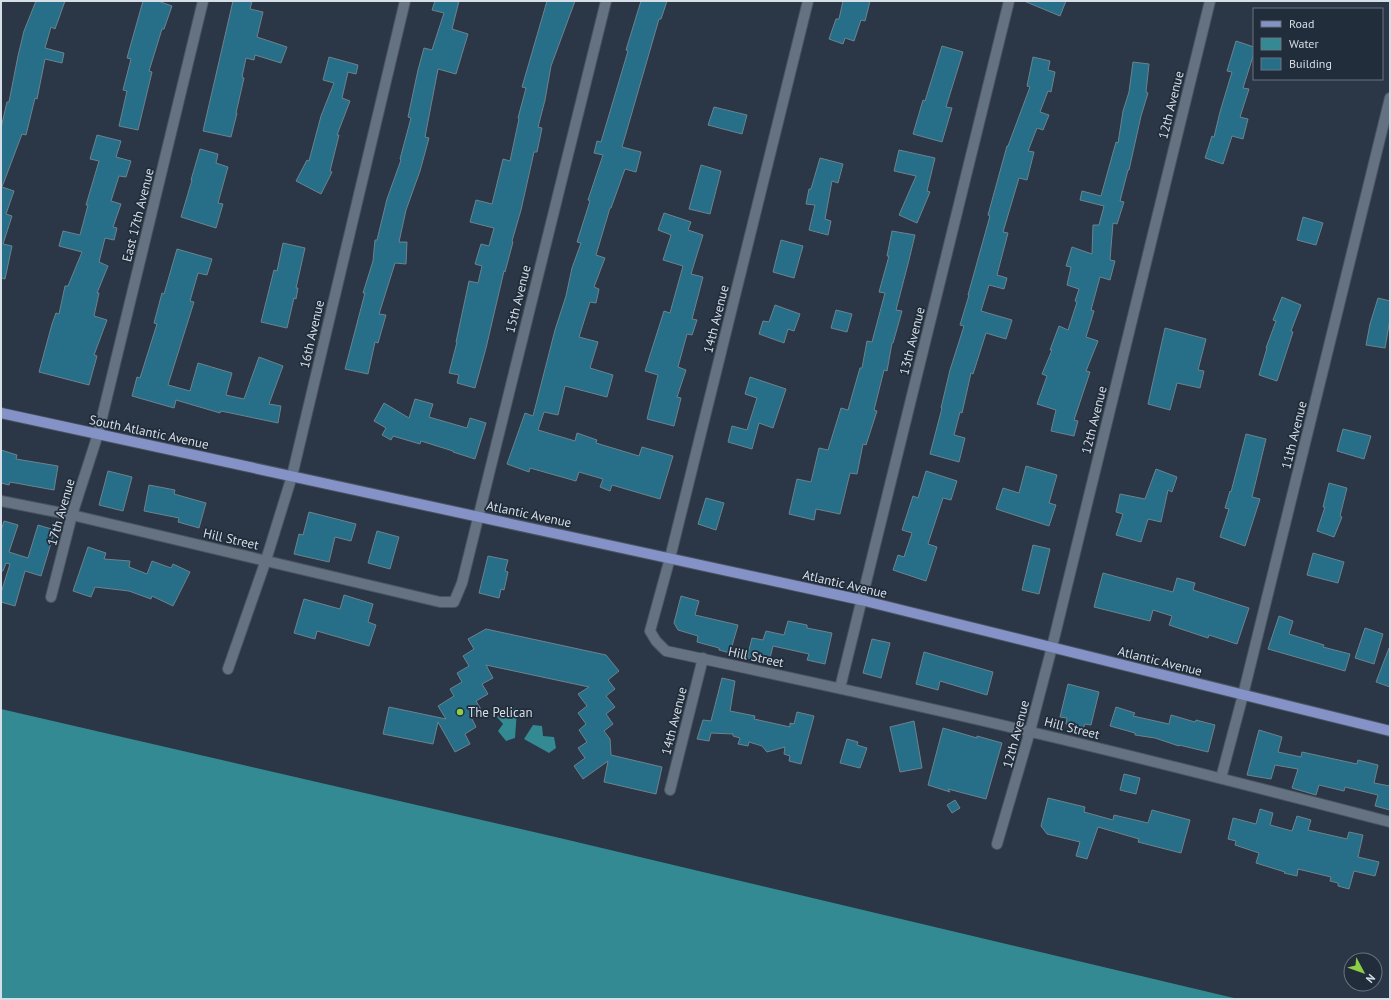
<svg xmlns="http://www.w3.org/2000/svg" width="1391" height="1000" font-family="'PT Sans',sans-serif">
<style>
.water{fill:#348a92}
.building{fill:#276e89;stroke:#6c838d}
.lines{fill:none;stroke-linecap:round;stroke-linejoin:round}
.minor-casing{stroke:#4a5460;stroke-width:12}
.major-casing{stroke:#4a5460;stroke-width:12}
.minor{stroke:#647282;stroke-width:10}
.major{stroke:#8592c8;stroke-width:10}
.poi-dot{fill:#8cce45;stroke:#212d3b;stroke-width:1.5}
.labels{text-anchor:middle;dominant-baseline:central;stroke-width:3.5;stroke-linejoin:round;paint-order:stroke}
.street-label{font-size:13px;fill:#d6dee7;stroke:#212d3b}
.poi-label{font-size:13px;fill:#d6dee7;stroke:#212d3b;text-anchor:start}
</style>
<rect width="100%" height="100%" fill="#2b3746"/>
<!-- water -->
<g class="water">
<path d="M508 706 517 710 515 738 506 741 498 731 503 724 497 717Z"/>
<path d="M1 709 564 839 1238 999H1Z"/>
<path d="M533 725 542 726 543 736 554 737 556 748 549 753 524 739Z"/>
</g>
<!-- building -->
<g class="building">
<path d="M36 1H65L55 29 51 27 45 48 64 53 62 63 45 59 37 99 35 98 26 135 22 134 2 187 14 191 6 214 12 216 3 244 12 246 5 279 1 278V128L7 102H9L18 56 24 31Z"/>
<path d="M143 1H158L172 6 164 29H162L149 71 152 72 138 130 119 126 127 91 123 90 131 59 127 58Z"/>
<path d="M233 1H252L250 9 263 12 257 37 287 47 281 63 255 55 254 60 246 58 242 77 244 78 236 113H237L231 137 203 131Z"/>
<path d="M435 1H459L452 29 468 34 456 74 438 69 425 137 429 138 420 171 406 210 399 242H407L406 264 395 263 379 314 386 315 378 343 375 342 368 374 345 369 365 293H363L373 261 375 240H377L387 199 401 160 400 159 411 118 408 117 418 70 424 48 432 50 444 13 432 10Z"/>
<path d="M547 1H575L551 66 545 100 538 127 542 128 537 152H534L521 210 512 241 513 242 505 272 504 271 486 348 475 388 457 383 459 375 449 373 457 342H456L469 281 478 283 482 266 475 264 481 244 489 246 494 228 470 222 476 200 492 204 503 159 510 161 519 119 518 118 526 88 522 87Z"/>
<path d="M641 1H667L661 19H659L622 147 641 152 636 172 625 169 611 208H610L596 255 605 258 594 287 599 289 596 303 590 302 579 337 598 342 590 368 613 375 607 397 565 386 558 415 544 412 538 430 575 441 577 433 597 440 596 443 639 456 642 447 673 456 660 499 612 485 610 491 600 487 603 479 579 472 576 481 530 468 529 472 507 464 525 413 533 416 555 330 566 296 572 268 581 243 577 242 590 201 588 200 603 155 594 153 597 141 601 142 628 51 626 50Z"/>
<path d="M843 1H870L865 21 861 20 854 41 845 38 843 44 829 39 836 19H839Z"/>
<path d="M1024 1H1066L1060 16Z"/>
<path d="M1236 41 1254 47V53L1243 88 1249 89 1240 117 1248 119 1243 139 1232 136 1223 164 1205 158 1212 136 1214 137 1220 112 1232 72 1227 71Z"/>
<path d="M942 46 963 52 946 107 952 108 942 142 913 134 923 100 925 101Z"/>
<path d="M329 57 358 65 356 74 348 72 342 98 350 101 337 135H339L330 171 332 172 321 194 296 181 307 160 309 161 321 116 334 83 323 80Z"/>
<path d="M1033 57 1050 61 1048 70 1055 72 1051 92 1048 91 1040 112 1049 115 1043 130 1037 128 1028 151 1034 152 1027 180 1019 178 1003 232 1008 233 997 275 1007 278 1004 289 989 285 981 311 1012 320 1006 339 986 333 973 374 971 373 962 413 960 412 954 435 965 438 959 462 930 454 942 408H941L950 370 964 326 960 325 969 295H968L990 216 988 215 1007 146H1008L1030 87 1027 86Z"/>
<path d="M1133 62 1149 64 1146 92 1148 93 1141 116 1129 170H1128L1120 201 1124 202 1117 224 1113 223 1110 260 1115 261 1110 280 1100 277 1091 310 1094 311 1086 337 1098 341 1086 371 1090 372 1074 420 1078 421 1074 436 1051 431 1056 410 1037 404 1047 376 1042 374 1052 350H1050L1059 326 1068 330 1077 302 1075 301 1079 289 1067 285 1071 267 1066 266 1072 247 1092 254 1093 225H1099L1104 206 1080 200 1082 191 1101 196 1116 142 1118 143 1123 111 1129 92Z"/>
<path d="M714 107 747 115 742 134 708 125Z"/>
<path d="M97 135 121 141 116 157 131 161 126 177 119 176 111 201 121 204 113 227 117 228 114 240 105 238 99 262 108 266 97 293H99L94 316 107 320 94 355 97 356 89 385 39 372 52 324 56 313 59 314 65 286H68L82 252 59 246 63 231 80 235 88 205H86L99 161 90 159Z"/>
<path d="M200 149 218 154 216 163 228 167 218 203 223 204 216 228 181 217 192 180H191Z"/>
<path d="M899 150 935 158 927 191 930 192 917 223 899 215 916 176 894 171Z"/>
<path d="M820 158 843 164 838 183 832 181 825 219 831 221 828 235 809 230 815 205 806 204 809 189H811Z"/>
<path d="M701 165 721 171 710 214 689 209Z"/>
<path d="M664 213 691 222 688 230 703 235 691 274 703 277 692 319 697 320 692 335 687 334 678 367 686 370 677 397 681 398 674 426 647 419 658 375 645 371 664 311 670 313 683 266 663 260 671 235 658 230Z"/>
<path d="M1303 217 1323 223 1316 245 1297 240Z"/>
<path d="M892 231 915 235 909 260 896 310 902 311 893 343H892L887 371 884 370 874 410 877 411 866 445 863 444 857 474 850 473 840 514 816 509 814 520 789 514 797 479 811 482 819 448 828 450 841 408 848 410 860 368H862L867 341 872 342 885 293 879 292 889 256H887Z"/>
<path d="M781 240 803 246 794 278 773 272Z"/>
<path d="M283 243 305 248 296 288H298L296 299 294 298 287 328 261 322 274 270 277 271Z"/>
<path d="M177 249 212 259 207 275 198 273 190 301 194 302 168 385 190 391 198 363 232 373 226 395 244 399 259 357 283 366 269 404 281 406 278 423 221 411 220 413 176 400 174 408 132 396 137 377 140 378 157 324 154 323 162 293 164 294Z"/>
<path d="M1282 297 1301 305 1291 331 1293 332 1277 381 1259 375 1267 348H1266L1276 321 1273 320Z"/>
<path d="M1378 298 1390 301V319L1385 348 1366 345 1370 324Z"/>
<path d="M775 305 800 314 794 331 788 329 784 343 759 334 763 321 769 322Z"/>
<path d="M836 310 852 314 847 332 831 328Z"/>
<path d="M1165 328 1206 339 1198 370 1204 371 1200 388 1177 383 1170 410 1148 404Z"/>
<path d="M750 377 786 389 773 428 759 423 752 449 728 442 732 426 747 430 757 398 745 394Z"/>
<path d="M415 399 433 404 429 417 467 428 470 418 486 423 475 459 453 452V451L421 441 420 444 393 436 391 440 382 435 386 428 374 421 384 403 409 418Z"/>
<path d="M1343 429 1371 436 1364 459 1337 451Z"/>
<path d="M1246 434 1266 439 1252 497 1260 499 1245 546 1220 537 1229 509 1225 508 1230 491 1231 492Z"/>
<path d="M1 450 17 455 16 459 58 466 54 490 10 482 9 485 1 483Z"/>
<path d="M1026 466 1057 475 1049 503 1056 505 1049 526 996 509 1003 488 1019 493Z"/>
<path d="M1156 469 1177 477 1172 492 1168 490 1161 522 1148 519 1141 542 1116 535 1123 514 1116 512 1120 494 1145 499Z"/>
<path d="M108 471 132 477 123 511 99 505Z"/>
<path d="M926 471 957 481 951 500 943 498 928 544 937 547 926 581 893 570 898 555 904 557 912 533 902 530 913 496 918 498Z"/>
<path d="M1329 483 1347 488 1340 516 1342 517 1334 537 1317 531 1325 507H1323Z"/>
<path d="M149 485 175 490 174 494 206 503 199 528 178 522 179 518 144 511Z"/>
<path d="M706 498 724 503 716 530 698 524Z"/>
<path d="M309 512 356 524 351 541 335 537 329 562 294 554 299 534 303 535Z"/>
<path d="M4 521 18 525 9 552 28 558 38 525 55 530 41 576 25 571 15 606 1 602V593L10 564 6 563 3 571H1V531Z"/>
<path d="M377 531 399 537 390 569 368 563Z"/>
<path d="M1033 545 1050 549 1039 594 1022 590Z"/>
<path d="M88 547 106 553 104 559 130 561 129 567 147 574 152 561 171 568 173 564 190 572 173 606 152 596 151 599 129 591 95 587 91 597 73 591Z"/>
<path d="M1313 553 1344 562 1338 583 1307 575Z"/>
<path d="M488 556 508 560 505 571 508 572 504 590 501 589 499 598 479 593Z"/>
<path d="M1103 573 1173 592 1177 578 1195 583 1193 590 1249 608 1237 644 1209 635 1208 638 1169 625 1172 616 1153 610 1150 621 1094 607Z"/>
<path d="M344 595 373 604 368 622 376 625 369 646 317 631 315 639 294 633 304 599 340 609Z"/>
<path d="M681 596 699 601 695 615 738 625 730 653 719 650V648L697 642 698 636 678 630 674 623Z"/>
<path d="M1279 616 1293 621 1289 634 1324 645 1323 647 1350 654 1345 671 1268 649Z"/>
<path d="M788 621 807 625V628L832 633 825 664 807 660 809 654 773 646 769 662 747 658 752 638 763 640 766 631 784 635Z"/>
<path d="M1365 628 1383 634 1374 664 1355 658Z"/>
<path d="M486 629 606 655 619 671 608 680 615 689 606 696 615 707 606 714 613 724 604 731 610 739 611 755 662 767 656 794 604 782 608 761 583 779 574 766 585 758 578 748 587 742 579 730 586 724 578 713 587 706 578 694 589 687 486 665 493 678 482 684 488 694 476 701 482 711 471 717 476 727 465 734 470 744 455 752 438 722 433 744 383 734 389 707 446 719 438 706 454 696 450 689 462 682 457 673 469 666 463 656 474 649 468 639Z"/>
<path d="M872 639 890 643 881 678 863 673Z"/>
<path d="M1389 648 1390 649V687L1376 682Z"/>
<path d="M924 652 993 672 987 695 940 681 938 690 916 684Z"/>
<path d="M722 678 735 681 730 711 755 716 754 719 790 727V723L794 724 797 712 814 716 801 764 789 761 790 756 784 754 785 747 767 752 762 746 749 742 748 746 738 744 740 738 733 736V734L711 733 709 741 697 739 703 720 711 721Z"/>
<path d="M1068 684 1099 692 1091 725 1085 724 1083 729 1066 724 1067 718 1060 717Z"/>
<path d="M1116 707 1135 713 1133 716 1169 724 1171 715 1195 722 1196 720 1215 725 1208 752 1179 745V746L1155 738 1135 735V733L1110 726Z"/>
<path d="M914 721 922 768 900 772 890 727Z"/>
<path d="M943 728 977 738V736L1002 743 986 799 948 789 950 792 928 785Z"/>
<path d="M1259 730 1282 737 1278 752 1301 757 1302 752 1357 764 1358 760 1378 765 1374 783 1390 786V810L1375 806 1378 795 1345 787 1344 791 1319 785 1316 795 1292 788 1298 769 1275 765 1271 779 1247 775Z"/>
<path d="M847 739 858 742 857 745 867 748 860 768 840 763Z"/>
<path d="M1124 774 1140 778 1136 794 1120 790Z"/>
<path d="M1048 798 1085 807 1084 812 1113 820 1114 815 1148 823 1152 810 1190 820 1181 853 1138 842 1139 839 1098 827 1087 859 1076 856 1080 842 1047 834 1041 826Z"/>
<path d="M955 800 960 808 952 813 947 805Z"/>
<path d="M1260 809 1273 813 1270 825 1292 831 1297 816 1311 820 1308 830 1347 839 1349 832 1363 835 1358 857 1379 862 1375 876 1354 871 1349 889 1338 886V883L1330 881 1331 877 1298 869 1297 876 1284 873 1285 872 1256 863 1259 853 1235 845 1236 841 1228 839 1233 818 1256 824Z"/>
</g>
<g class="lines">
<!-- minor casing -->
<g class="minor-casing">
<g id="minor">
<path d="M808 1 670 558 650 631 656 641 666 651C788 677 910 703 1031 732 1151 760 1271 791 1390 822"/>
<path d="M1 501 72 515 440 602H454L462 583 606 1"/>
<path d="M51 597 72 515 98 434 203 1"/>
<path d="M228 669 266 560 292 476 405 1"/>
<path d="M840 688 1009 1"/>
<path d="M1221 778 1243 695 1390 98"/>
<path d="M670 790 703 658"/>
<path d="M997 844 1030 731 1052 647 1210 1"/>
</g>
</g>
<!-- major casing -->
<g class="major-casing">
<path id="major" d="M1 413 861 600 1390 731"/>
</g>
<!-- minor -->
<use href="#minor" class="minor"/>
<!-- major -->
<use href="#major" class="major"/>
</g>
<!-- markers -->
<circle class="poi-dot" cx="460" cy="712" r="4"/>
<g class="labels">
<!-- street labels -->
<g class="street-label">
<text transform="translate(1171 105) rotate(-76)">12th Avenue</text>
<text transform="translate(138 215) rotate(-76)">East 17th Avenue</text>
<text transform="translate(518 299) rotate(-76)">15th Avenue</text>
<text transform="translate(716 319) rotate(-76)">14th Avenue</text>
<text transform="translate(312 334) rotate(-77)">16th Avenue</text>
<text transform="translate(912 341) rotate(-76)">13th Avenue</text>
<text transform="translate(1094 420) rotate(-76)">12th Avenue</text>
<text transform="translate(149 432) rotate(12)">South Atlantic Avenue</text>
<text transform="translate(1294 435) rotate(-76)">11th Avenue</text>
<text transform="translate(61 512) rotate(-74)">17th Avenue</text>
<text transform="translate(529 514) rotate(12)">Atlantic Avenue</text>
<text transform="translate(231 539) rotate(13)">Hill Street</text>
<text transform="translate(845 584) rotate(13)">Atlantic Avenue</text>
<text transform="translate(756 657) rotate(12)">Hill Street</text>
<text transform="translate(1160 661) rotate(14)">Atlantic Avenue</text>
<text transform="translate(674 721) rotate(-76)">14th Avenue</text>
<text transform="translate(1072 728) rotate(14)">Hill Street</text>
<text transform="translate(1016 734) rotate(-75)">12th Avenue</text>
</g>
<!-- poi labels -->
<g class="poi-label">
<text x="468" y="712">The Pelican</text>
</g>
</g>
<!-- border -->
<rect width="1391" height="1000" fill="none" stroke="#d6dee7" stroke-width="4"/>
<!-- legend -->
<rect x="1253" y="8" width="130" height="72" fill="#212d3b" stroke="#697480"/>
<rect x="1261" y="21" width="20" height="6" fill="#8592c8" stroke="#697480"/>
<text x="1289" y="28" font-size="12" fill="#d6dee7">Road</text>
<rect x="1261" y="38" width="20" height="12" fill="#348a92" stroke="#697480"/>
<text x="1289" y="48" font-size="12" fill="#d6dee7">Water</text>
<rect x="1261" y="58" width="20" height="12" fill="#276e89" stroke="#697480"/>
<text x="1289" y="68" font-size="12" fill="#d6dee7">Building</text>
<!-- north arrow -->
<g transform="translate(1363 972) rotate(131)"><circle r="19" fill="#212d3b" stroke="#697480"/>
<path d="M0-3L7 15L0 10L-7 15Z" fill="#8cce45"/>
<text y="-6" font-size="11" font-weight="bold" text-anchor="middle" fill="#d6dee7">N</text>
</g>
</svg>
